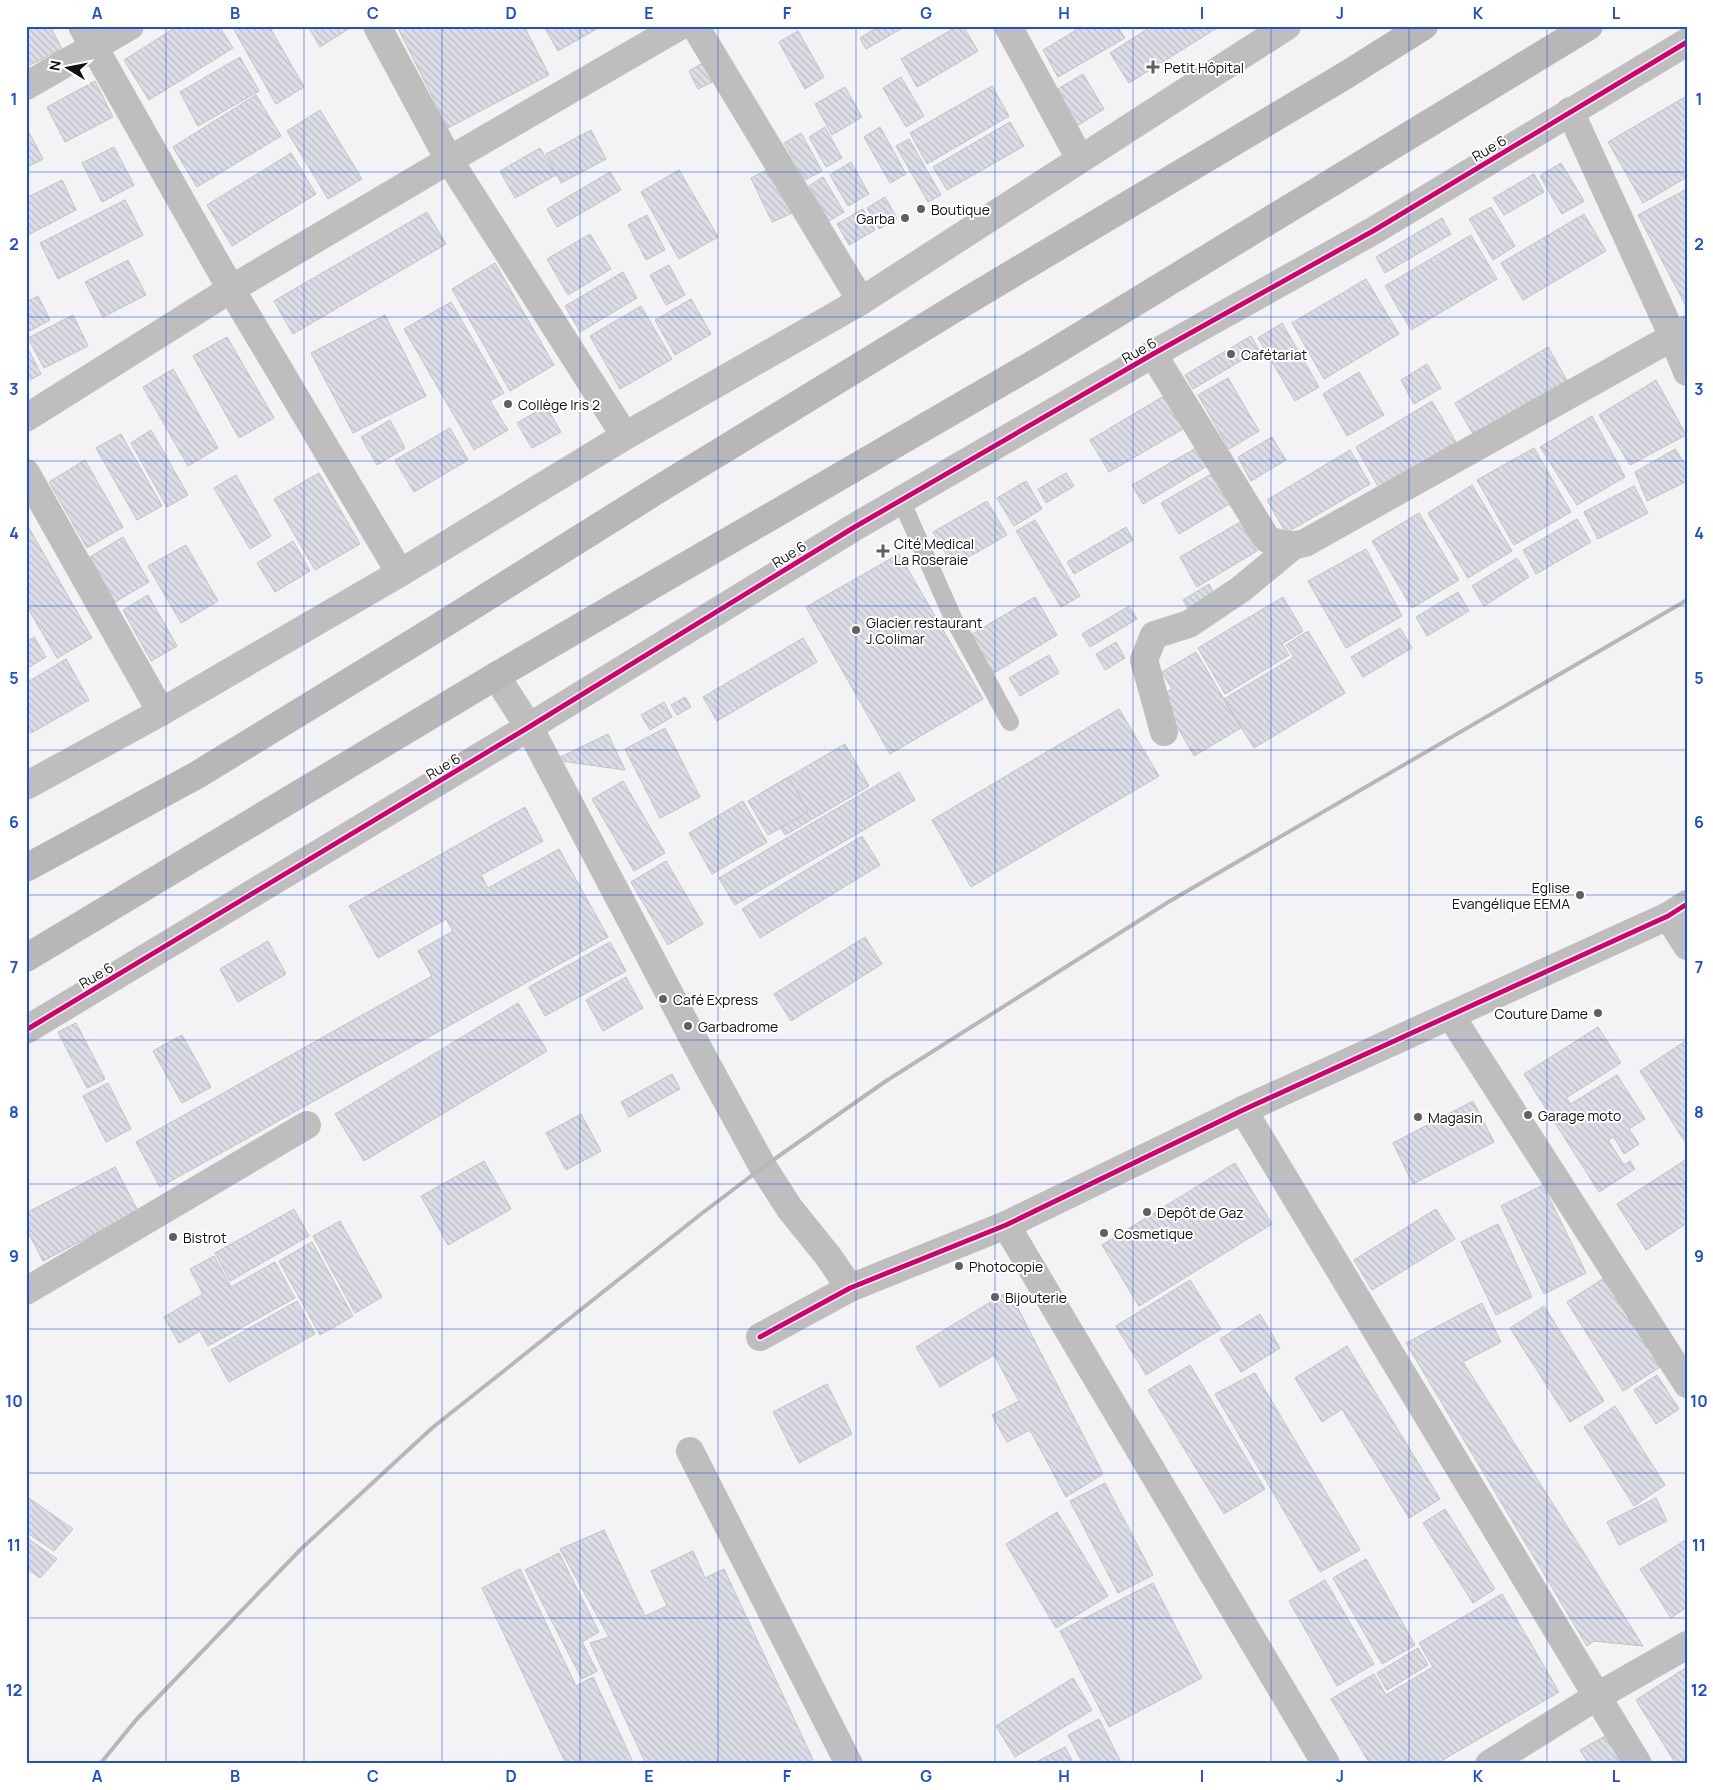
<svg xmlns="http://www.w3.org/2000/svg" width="1713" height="1790" font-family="Manrope,sans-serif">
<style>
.building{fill:url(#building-back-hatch);stroke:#c2c2c4}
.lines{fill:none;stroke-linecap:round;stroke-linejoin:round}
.service{stroke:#bebebe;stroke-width:18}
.minor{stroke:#bebebe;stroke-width:28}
.primary{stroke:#b7b7b8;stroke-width:28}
.rail{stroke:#b7b7b7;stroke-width:4}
.cycleway-casing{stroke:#fff;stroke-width:8}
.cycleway{stroke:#d6006c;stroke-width:5}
.grid{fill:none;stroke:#1d4ed8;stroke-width:1;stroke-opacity:0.55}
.poi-dot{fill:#606061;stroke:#fff;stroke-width:2}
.labels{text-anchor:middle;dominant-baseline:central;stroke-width:4;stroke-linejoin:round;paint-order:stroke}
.poi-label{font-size:14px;fill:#111112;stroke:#fff;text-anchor:start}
.street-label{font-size:14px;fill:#111112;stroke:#fff}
.neatline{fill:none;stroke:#1d4ed8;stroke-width:2}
.grid-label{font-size:16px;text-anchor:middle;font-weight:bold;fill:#1d4ed8}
</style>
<defs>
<pattern id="building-back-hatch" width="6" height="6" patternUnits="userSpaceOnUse" patternTransform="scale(1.25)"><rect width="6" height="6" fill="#dddde8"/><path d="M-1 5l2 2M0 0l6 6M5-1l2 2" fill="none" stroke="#bdbdc6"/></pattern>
</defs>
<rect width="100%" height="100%" fill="#f3f3f5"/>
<!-- building -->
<g class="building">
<path d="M26 26H50L62 49 28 66 26 62Z"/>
<path d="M178 26H219L233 48 149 100 124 60Z"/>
<path d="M232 26H269L304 87 276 104Z"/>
<path d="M308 26H353L320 47Z"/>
<path d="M397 26H524L549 75 448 128Z"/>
<path d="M544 26H597L598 28 558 51Z"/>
<path d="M880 26H906L866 49 860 38Z"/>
<path d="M958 26H963L978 51 917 87 901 59Z"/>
<path d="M1083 26H1117L1125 38 1058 77 1043 50Z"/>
<path d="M1152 26H1220L1129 83 1110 53Z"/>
<path d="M798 31 824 77 805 89 779 42Z"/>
<path d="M240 57 259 91 198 126 180 92Z"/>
<path d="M706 61 716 80 698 89 689 71Z"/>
<path d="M1083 74 1104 109 1074 128 1053 92Z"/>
<path d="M901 77 924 116 906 127 883 88Z"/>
<path d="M95 81 113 117 65 142 47 107Z"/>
<path d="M992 86 1009 116 927 164 910 133Z"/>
<path d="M845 87 862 117 832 135 815 104Z"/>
<path d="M256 95 281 136 197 187 173 147Z"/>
<path d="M1685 97 1687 100V177L1643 203 1608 142Z"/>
<path d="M320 110 362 179 328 199 287 131Z"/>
<path d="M1010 122 1024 146 947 190 933 167Z"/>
<path d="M26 127 43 159 26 168Z"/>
<path d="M825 127 842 158 826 167 809 137Z"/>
<path d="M880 127 906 174 890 183 864 137Z"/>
<path d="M591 130 606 159 561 183 546 154Z"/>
<path d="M801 133 822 171 805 180 784 143Z"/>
<path d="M909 139 941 195 928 202 896 146Z"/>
<path d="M114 147 134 185 102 202 82 163Z"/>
<path d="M540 148 556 175 515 198 500 171Z"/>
<path d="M291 153 316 194 232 246 207 205Z"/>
<path d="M851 162 869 194 848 206 830 175Z"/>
<path d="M1561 163 1584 201 1562 214 1540 176Z"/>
<path d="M770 168 792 213 772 222 751 178Z"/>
<path d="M679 170 718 237 679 259 641 192Z"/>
<path d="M610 172 621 190 557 227 547 209Z"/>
<path d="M1534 174 1544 192 1504 215 1493 198Z"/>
<path d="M823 177 844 212 829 221 809 186Z"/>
<path d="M62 180 76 210 26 236V198Z"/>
<path d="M1687 189V308L1638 215Z"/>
<path d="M885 197 897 219 879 229 867 208Z"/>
<path d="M125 200 143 235 58 279 40 243Z"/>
<path d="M1491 207 1515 246 1493 260 1469 219Z"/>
<path d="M863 209 875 230 849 245 837 224Z"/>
<path d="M427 212 446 244 293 334 274 301Z"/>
<path d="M1584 214 1606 251 1523 300 1501 263Z"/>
<path d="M647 215 665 250 646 260 628 225Z"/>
<path d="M1442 218 1451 234 1385 273 1376 257Z"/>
<path d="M590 234 611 269 568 295 547 259Z"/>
<path d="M1471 235 1497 279 1411 330 1385 286Z"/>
<path d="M128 260 146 295 103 317 85 282Z"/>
<path d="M495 263 554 365 510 391 452 289Z"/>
<path d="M669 265 685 295 666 305 650 275Z"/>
<path d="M623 272 637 298 580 332 565 306Z"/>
<path d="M1366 279 1399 334 1324 379 1292 323Z"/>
<path d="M38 296 50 320 26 333V302Z"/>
<path d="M691 299 711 334 675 355 655 320Z"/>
<path d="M451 302 504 393 490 401 508 430 474 450 404 329Z"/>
<path d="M641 306 672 359 620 389 590 336Z"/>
<path d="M73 315 88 346 44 368 28 338Z"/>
<path d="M385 315 426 396 353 433 311 353Z"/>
<path d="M1282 323 1319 387 1295 401 1258 338Z"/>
<path d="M1251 336 1259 350 1193 389 1185 375Z"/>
<path d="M227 337 274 418 239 438 193 356Z"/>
<path d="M26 345 41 374 26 382Z"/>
<path d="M1548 347 1569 384 1476 439 1455 403Z"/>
<path d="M1427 364 1441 388 1414 404 1401 380Z"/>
<path d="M173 369 218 448 188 466 143 387Z"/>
<path d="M1359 372 1384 415 1347 436 1323 394Z"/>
<path d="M1228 378 1259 431 1229 449 1198 395Z"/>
<path d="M1656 380 1686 435 1630 465 1599 415Z"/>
<path d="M1164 396 1183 429 1109 472 1090 440Z"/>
<path d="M1432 401 1456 442 1379 488 1356 447Z"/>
<path d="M546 406 561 432 532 448 517 423Z"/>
<path d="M1592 416 1625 477 1577 505 1540 447Z"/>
<path d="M390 420 405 448 377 465 361 437Z"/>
<path d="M450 428 468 460 414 492 395 460Z"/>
<path d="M151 430 188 495 167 507 131 443Z"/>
<path d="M121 434 162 506 137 520 96 448Z"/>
<path d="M1272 437 1286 460 1251 481 1238 457Z"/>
<path d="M1196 448 1207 466 1143 504 1132 485Z"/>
<path d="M1534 448 1571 512 1514 545 1477 480Z"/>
<path d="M1675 449 1687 467V481L1647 501 1635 472Z"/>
<path d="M1350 450 1370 484 1286 533 1267 500Z"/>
<path d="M85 460 123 527 87 548 49 482Z"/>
<path d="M319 473 360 544 315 570 274 499Z"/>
<path d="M1066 473 1074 486 1046 503 1038 489Z"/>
<path d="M1213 473 1231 503 1179 534 1161 503Z"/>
<path d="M236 475 271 536 250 549 214 488Z"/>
<path d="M1026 481 1042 509 1014 526 997 498Z"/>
<path d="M1472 485 1512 551 1468 578 1428 513Z"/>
<path d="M1634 486 1648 513 1598 539 1584 512Z"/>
<path d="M987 501 1007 535 953 566 933 532Z"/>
<path d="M1419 513 1459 580 1412 608 1372 541Z"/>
<path d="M1577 519 1591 542 1536 574 1523 550Z"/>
<path d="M1035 520 1080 596 1061 607 1016 531Z"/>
<path d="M1240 522 1257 551 1197 587 1180 557Z"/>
<path d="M26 523 92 638 57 658 26 605Z"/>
<path d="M1126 527 1133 540 1074 574 1067 562Z"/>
<path d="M123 537 149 582 115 602 90 557Z"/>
<path d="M293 541 310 571 275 592 257 563Z"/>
<path d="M186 545 218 601 181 623 148 566Z"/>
<path d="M1366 549 1402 616 1346 648 1308 581Z"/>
<path d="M899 554 983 699 890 754 806 607Z"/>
<path d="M1517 558 1529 577 1484 606 1472 586Z"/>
<path d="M1209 584 1218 601 1193 616 1183 600Z"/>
<path d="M1458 592 1469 611 1427 636 1416 617Z"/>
<path d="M148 595 177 646 151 661 123 610Z"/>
<path d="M1035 597 1057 635 989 676 967 637Z"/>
<path d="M1283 597 1303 631 1282 644 1289 655 1225 694 1198 648Z"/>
<path d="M1129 606 1137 619 1090 647 1082 634Z"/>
<path d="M1400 628 1412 648 1363 677 1351 657Z"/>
<path d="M1308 631 1345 693 1254 748 1224 699 1294 657 1286 645Z"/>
<path d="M34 637 46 657 26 669V642Z"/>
<path d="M803 638 817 662 717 721 703 697Z"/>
<path d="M1116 642 1125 658 1105 670 1096 654Z"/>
<path d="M1196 652 1241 728 1194 756 1160 696 1172 689 1162 672Z"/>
<path d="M1049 655 1059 673 1020 696 1009 678Z"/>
<path d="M66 659 89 700 31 733 26 725V683Z"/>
<path d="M685 697 691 707 677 715 671 705Z"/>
<path d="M664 702 672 717 650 730 641 715Z"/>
<path d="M1119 709 1159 776 971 887 932 820Z"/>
<path d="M665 728 700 797 660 818 625 749Z"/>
<path d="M608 734 625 770 554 760Z"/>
<path d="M845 744 869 786 785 835 761 793Z"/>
<path d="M899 772 915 800 735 905 719 878Z"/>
<path d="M789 777 808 812 768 835 748 801Z"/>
<path d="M623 781 665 853 634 871 592 799Z"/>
<path d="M743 801 767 842 712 874 689 833Z"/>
<path d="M525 807 543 841 481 875 488 888 559 849 608 937 160 1187 136 1142 432 976 418 951 453 931 446 919 378 958 349 906Z"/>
<path d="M862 836 880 865 760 938 742 909Z"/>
<path d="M666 861 703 924 668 945 631 882Z"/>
<path d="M865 937 882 964 791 1021 774 994Z"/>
<path d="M268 941 286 974 238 1002 220 969Z"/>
<path d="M610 942 626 971 545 1016 529 987Z"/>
<path d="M626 977 643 1008 603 1031 586 1000Z"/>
<path d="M518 1003 547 1051 364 1161 335 1114Z"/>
<path d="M76 1023 105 1079 87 1088 58 1032Z"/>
<path d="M1598 1027 1621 1063 1566 1098 1571 1104 1617 1075 1645 1119 1629 1129 1639 1144 1624 1154 1614 1137 1608 1140 1624 1165 1630 1161 1635 1169 1599 1192 1524 1074Z"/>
<path d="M182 1035 211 1087 182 1103 153 1051Z"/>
<path d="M1687 1040V1145L1640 1071Z"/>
<path d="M672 1074 680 1089 629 1117 621 1102Z"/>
<path d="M108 1083 131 1129 106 1142 83 1096Z"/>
<path d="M1473 1101 1494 1142 1413 1184 1393 1143Z"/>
<path d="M581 1114 601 1151 566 1170 546 1133Z"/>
<path d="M1687 1159V1223L1646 1250 1617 1204Z"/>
<path d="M484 1161 511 1209 448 1245 421 1196Z"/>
<path d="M1235 1163 1272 1224 1139 1306 1102 1245Z"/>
<path d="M115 1167 138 1211 43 1261 26 1228V1213Z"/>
<path d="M1543 1185 1586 1273 1544 1294 1501 1206Z"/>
<path d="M294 1209 309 1236 230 1281 215 1253Z"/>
<path d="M1436 1209 1455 1239 1372 1290 1354 1260Z"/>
<path d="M340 1221 382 1297 355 1313 313 1236Z"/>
<path d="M1498 1224 1532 1297 1496 1315 1461 1242Z"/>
<path d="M312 1242 353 1316 320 1335 279 1261Z"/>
<path d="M214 1256 231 1287 275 1262 295 1298 208 1346 200 1331 179 1343 164 1317 203 1294 190 1269Z"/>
<path d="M1604 1278 1660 1367 1623 1391 1567 1302Z"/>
<path d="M1190 1280 1221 1329 1146 1375 1116 1326Z"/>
<path d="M1009 1291 1103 1474 1066 1497 1030 1430 1007 1442 992 1415 1019 1401 994 1355 940 1387 916 1347Z"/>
<path d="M297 1301 315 1334 229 1382 211 1350Z"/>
<path d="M1482 1303 1501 1342 1463 1362 1643 1646 1594 1641 1587 1646 1406 1343Z"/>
<path d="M1544 1306 1604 1401 1570 1422 1510 1328Z"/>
<path d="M1260 1314 1280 1348 1241 1372 1220 1339Z"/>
<path d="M1347 1346 1440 1499 1409 1518 1342 1409 1322 1422 1295 1378Z"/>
<path d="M1190 1365 1265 1489 1224 1514 1148 1390Z"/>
<path d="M1255 1373 1360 1550 1320 1572 1215 1394Z"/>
<path d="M1657 1375 1679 1409 1656 1424 1634 1390Z"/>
<path d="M827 1384 852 1434 799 1463 773 1412Z"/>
<path d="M1615 1406 1665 1485 1634 1506 1584 1427Z"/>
<path d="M1105 1483 1153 1575 1118 1593 1070 1501Z"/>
<path d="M26 1496 73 1529 54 1551 26 1532Z"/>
<path d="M1656 1498 1667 1521 1619 1545 1607 1522Z"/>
<path d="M1445 1509 1495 1589 1473 1603 1423 1523Z"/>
<path d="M1057 1512 1108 1596 1056 1628 1006 1544Z"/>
<path d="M604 1530 645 1616 667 1606 651 1571 693 1551 705 1578 724 1569 815 1764H646L590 1643 609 1637 560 1549Z"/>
<path d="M26 1537 57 1559 40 1578 26 1568Z"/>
<path d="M1687 1539V1607L1671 1618 1640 1569Z"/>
<path d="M559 1553 599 1632 582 1642 597 1671 582 1679 525 1570Z"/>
<path d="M1366 1559 1415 1645 1382 1664 1333 1578Z"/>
<path d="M520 1569 576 1686 593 1677 634 1764H566L482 1588Z"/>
<path d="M1325 1580 1374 1664 1337 1686 1289 1601Z"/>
<path d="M1153 1583 1202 1678 1109 1727 1060 1631Z"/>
<path d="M1502 1594 1559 1692 1436 1764H1370L1331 1699 1374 1674 1386 1695 1433 1667 1419 1643Z"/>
<path d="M1418 1648 1428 1665 1387 1690 1377 1673Z"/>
<path d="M1687 1667V1764H1676L1636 1700Z"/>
<path d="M1073 1678 1092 1710 1015 1757 996 1726Z"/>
<path d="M1099 1719 1122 1764H1083L1068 1735Z"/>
<path d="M1607 1735 1624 1764H1582L1587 1761 1580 1750Z"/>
<path d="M1065 1747 1074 1764H1032Z"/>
</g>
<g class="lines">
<!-- service -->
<path class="service" d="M901 500 953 618 1010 722"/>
<!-- minor -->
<g class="minor">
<path d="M82 26 231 289 400 573"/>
<path d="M377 26 449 160 625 436"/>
<path d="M695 26 861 301"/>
<path d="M1008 26 1080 159"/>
<path d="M26 86 130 26"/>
<path d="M1570 111 1673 337 1687 372"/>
<path d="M1153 354 1267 539C1282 545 1290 547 1305 543L1687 329"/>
<path d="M26 418 231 289 449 160 680 26"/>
<path d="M26 473 161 712"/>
<path d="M496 676 529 727 705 1061 763 1167 790 1209 828 1256 850 1288"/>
<path d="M1164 732 1144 660 1154 635 1189 624 1241 589 1293 546"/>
<path d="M26 786 161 712 400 573 625 436 861 301 1287 26"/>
<path d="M1668 916 1687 946"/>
<path d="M1451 1016 1687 1384"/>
<path d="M26 1030 529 727 853 528 1153 354 1373 231 1687 42"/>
<path d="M1243 1110 1638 1764"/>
<path d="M1006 1225 1326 1764"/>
<path d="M26 1291 307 1125"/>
<path d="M760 1337 850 1288 1006 1225 1243 1110 1668 916 1687 904"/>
<path d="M690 1451 849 1764"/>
<path d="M1489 1764 1596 1697 1687 1645"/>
</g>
<!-- primary -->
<g class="primary">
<path d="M26 868 197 775 434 630 659 489 975 296 1346 75 1424 26"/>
<path d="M26 958 496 676 1042 359 1589 26"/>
</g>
<!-- rail -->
<path class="rail" d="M100 1764 136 1720 302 1548 432 1428 701 1214 763 1167 886 1081 1170 901 1687 600"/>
<!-- cycleway casing -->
<g class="cycleway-casing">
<g id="cycleway">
<path d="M26 1030 529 727 853 528 1153 354 1373 231 1687 42"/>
<path d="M760 1337 850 1288 1006 1225 1243 1110 1668 916 1687 904"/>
</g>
</g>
<!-- cycleway -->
<use href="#cycleway" class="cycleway"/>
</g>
<!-- grid -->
<path class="grid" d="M166 26V1764M304 26V1764M442 26V1764M580 26V1764M718 26V1764M856 26V1764M995 26V1764M1133 26V1764M1271 26V1764M1409 26V1764M1547 26V1764M26 172H1687M26 317H1687M26 461H1687M26 606H1687M26 750H1687M26 895H1687M26 1040H1687M26 1184H1687M26 1329H1687M26 1473H1687M26 1618H1687"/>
<!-- markers -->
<g class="poi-dot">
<path d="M1150.5 59.5h5v5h5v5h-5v5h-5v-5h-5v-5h5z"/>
<circle cx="921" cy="209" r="5"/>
<circle cx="905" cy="218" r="5"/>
<circle cx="1231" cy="354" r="5"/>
<circle cx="508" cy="404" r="5"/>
<path d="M880.5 543.5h5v5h5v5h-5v5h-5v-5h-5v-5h5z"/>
<circle cx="856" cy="630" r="5"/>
<circle cx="1580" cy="895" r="5"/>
<circle cx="663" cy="999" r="5"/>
<circle cx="1598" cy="1013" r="5"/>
<circle cx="688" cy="1026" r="5"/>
<circle cx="1528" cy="1115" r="5"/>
<circle cx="1418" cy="1117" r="5"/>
<circle cx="1147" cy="1212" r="5"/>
<circle cx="1104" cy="1233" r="5"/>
<circle cx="173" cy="1237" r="5"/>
<circle cx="959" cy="1266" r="5"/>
<circle cx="995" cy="1297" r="5"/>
</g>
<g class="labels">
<!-- poi labels -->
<g class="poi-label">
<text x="1164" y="67">Petit Hôpital</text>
<text x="931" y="209">Boutique</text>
<text x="895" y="218" text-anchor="end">Garba</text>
<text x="1241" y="354">Cafétariat</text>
<text x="518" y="404">Collège Iris 2</text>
<text x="894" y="543">Cité Medical<tspan x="894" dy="16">La Roseraie</tspan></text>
<text x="866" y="622">Glacier restaurant<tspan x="866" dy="16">J.Colimar</tspan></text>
<text x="1570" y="887" text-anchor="end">Eglise<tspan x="1570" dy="16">Evangélique EEMA</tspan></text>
<text x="673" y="999">Café Express</text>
<text x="1588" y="1013" text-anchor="end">Couture Dame</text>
<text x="698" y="1026">Garbadrome</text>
<text x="1538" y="1115">Garage moto</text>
<text x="1428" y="1117">Magasin</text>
<text x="1157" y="1212">Depôt de Gaz</text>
<text x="1114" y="1233">Cosmetique</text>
<text x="183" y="1237">Bistrot</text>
<text x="969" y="1266">Photocopie</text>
<text x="1005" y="1297">Bijouterie</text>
</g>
<!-- street labels -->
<g class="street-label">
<text transform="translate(1489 148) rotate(-31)">Rue 6</text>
<text transform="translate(1139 350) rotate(-30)">Rue 6</text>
<text transform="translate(789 554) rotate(-32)">Rue 6</text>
<text transform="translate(443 766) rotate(-31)">Rue 6</text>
<text transform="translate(96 975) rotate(-31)">Rue 6</text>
</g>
</g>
<!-- border -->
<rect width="1713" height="1790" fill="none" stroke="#ffffff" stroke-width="55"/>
<!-- north arrow -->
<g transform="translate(68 68) rotate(280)" stroke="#ffffff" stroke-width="4" paint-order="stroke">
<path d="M0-4L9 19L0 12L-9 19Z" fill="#111112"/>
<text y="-8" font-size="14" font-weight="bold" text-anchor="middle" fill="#111112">N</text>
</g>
<rect x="28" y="28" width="1658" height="1734" class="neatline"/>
<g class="grid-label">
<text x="97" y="19">A</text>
<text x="235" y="19">B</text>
<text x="373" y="19">C</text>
<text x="511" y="19">D</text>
<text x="649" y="19">E</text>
<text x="787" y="19">F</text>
<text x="926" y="19">G</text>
<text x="1064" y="19">H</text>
<text x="1202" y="19">I</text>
<text x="1340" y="19">J</text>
<text x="1478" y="19">K</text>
<text x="1616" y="19">L</text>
<text x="14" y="105">1</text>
<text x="1699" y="105">1</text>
<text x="14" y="250">2</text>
<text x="1699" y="250">2</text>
<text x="14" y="395">3</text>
<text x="1699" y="395">3</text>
<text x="14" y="539">4</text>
<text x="1699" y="539">4</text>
<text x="14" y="684">5</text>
<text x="1699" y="684">5</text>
<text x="14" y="828">6</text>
<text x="1699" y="828">6</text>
<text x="14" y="973">7</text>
<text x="1699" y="973">7</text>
<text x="14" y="1118">8</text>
<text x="1699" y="1118">8</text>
<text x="14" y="1262">9</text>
<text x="1699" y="1262">9</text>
<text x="14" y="1407">10</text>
<text x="1699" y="1407">10</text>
<text x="14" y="1551">11</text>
<text x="1699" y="1551">11</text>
<text x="14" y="1696">12</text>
<text x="1699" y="1696">12</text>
<text x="97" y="1782">A</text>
<text x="235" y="1782">B</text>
<text x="373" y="1782">C</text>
<text x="511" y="1782">D</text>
<text x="649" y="1782">E</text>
<text x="787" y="1782">F</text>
<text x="926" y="1782">G</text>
<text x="1064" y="1782">H</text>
<text x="1202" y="1782">I</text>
<text x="1340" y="1782">J</text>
<text x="1478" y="1782">K</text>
<text x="1616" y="1782">L</text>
</g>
</svg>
